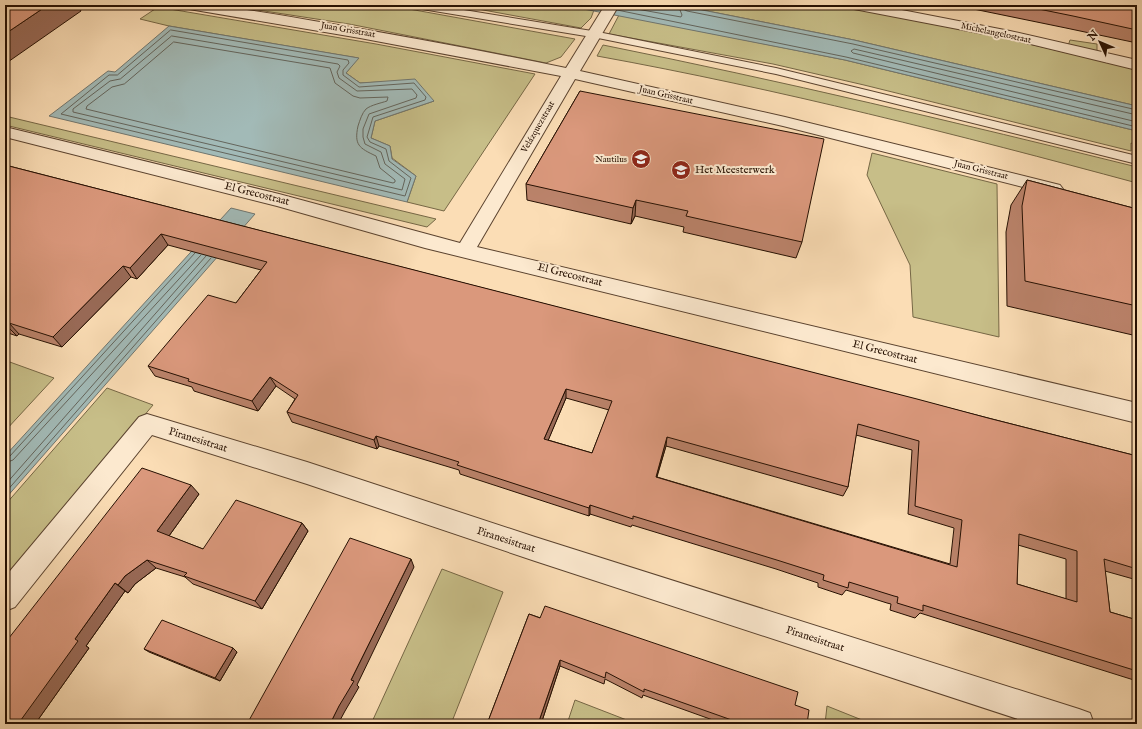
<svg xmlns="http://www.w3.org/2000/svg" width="1142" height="729" font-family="'IM FELL English',serif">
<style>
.green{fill:#c7be88;stroke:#766745}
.water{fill:#a2bab7;stroke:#70766f}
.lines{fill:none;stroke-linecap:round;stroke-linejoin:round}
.shore{stroke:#64655c;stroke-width:1}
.service-casing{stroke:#5b432f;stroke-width:2}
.minor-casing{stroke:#5b432f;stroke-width:2}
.service{fill:#fce9cf;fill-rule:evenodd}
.minor{fill:#fce9cf;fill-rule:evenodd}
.wall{fill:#bb836b;stroke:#261002;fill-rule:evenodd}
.shaded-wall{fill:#996a57;stroke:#261002}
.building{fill:#da987c;stroke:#261002;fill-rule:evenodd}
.labels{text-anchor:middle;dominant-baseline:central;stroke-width:4;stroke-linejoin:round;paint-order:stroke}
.far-street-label{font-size:9px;fill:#261002;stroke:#fce9cf}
.far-poi-label{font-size:9px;fill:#261002;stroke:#fce9cf;text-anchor:end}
.poi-label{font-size:11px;fill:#261002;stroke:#fce9cf;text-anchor:start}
.street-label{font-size:11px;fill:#261002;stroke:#fce9cf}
</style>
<rect width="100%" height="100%" fill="#fbddb5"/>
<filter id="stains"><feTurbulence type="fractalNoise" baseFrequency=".005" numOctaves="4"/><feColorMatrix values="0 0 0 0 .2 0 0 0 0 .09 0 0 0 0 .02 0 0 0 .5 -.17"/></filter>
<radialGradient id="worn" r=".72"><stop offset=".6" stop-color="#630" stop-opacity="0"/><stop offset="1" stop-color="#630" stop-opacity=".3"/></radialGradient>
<!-- green -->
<g class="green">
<path d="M225 5H387L575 39 561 57 546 63 349 24Z"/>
<path d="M456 5H563L594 10 591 18 581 28Z"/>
<path d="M677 5H836L999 37 1137 69V106L854 40Z"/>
<path d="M158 7 376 44 535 74 444 211 407 202 416 176 392 158 390 146 371 138 375 121 434 101 381 82 360 83 346 73 358 58 169 26 140 19Z"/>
<path d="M619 15 845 60 1137 131V145L1131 143V151L864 85 773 64 609 34Z"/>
<path d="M1070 40 1097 44V51L1068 46Z"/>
<path d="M603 45C782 81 959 123 1137 167V183C959 135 779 89 597 56Z"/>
<path d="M5 116 436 219 427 227 5 125Z"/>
<path d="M872 153 997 184 999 337 913 317 910 265 867 175Z"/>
<path d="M7 361 54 378 5 431V363Z"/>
<path d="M107 388 153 405 5 582V505Z"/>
<path d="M442 569 503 592 451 724H371Z"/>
<path d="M575 700 637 724H567Z"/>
<path d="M827 706 872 724H825Z"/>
</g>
<!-- water -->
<g class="water">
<path d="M563 5H677L854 40 1137 106V131L845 60Z"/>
<path d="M169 26 359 58 346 73 360 83 415 79 434 101 375 121 371 138 390 146 392 159 416 176 407 202 49 116 108 71 115 72Z"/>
<path d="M231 208 255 214 5 499V456Z"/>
</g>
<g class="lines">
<!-- shore -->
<g class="shore">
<path d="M683 5V9L687 11 853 44 1137 110"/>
<path d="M620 6 681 17 682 15 678 5"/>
<path d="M617 10 846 57 1137 127"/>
<path d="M171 30 348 60 349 63 343 70V75L359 87 414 83 426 97 425 100 373 117 367 137 370 142 386 149 389 161 411 178 405 196 61 114 109 75H117Z"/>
<path d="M172 36 338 64 340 66 337 72 339 78 357 91 412 89 417 95 416 98 369 114 363 129V137L365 144 381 152 385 164 405 179 402 190 73 112V109L110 81 120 79Z"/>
<path d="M174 42 330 68 335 83 353 96 360 98 388 97 387 101C381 103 371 105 366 109 362 113 360 120 358 126 354 145 359 148 376 156L380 168 395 180V182L393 183 86 109 87 106 112 87 124 84Z"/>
<path d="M1137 115 854 49 851 51 853 53 1137 122"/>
<path d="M5 458 10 456 195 253"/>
<path d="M5 463 13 460 201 255"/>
<path d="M5 485 206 256"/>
<path d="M5 493 211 258"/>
</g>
<!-- service casing -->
<g class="service-casing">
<path id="service" d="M411 5H433L598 32 776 68 1137 156V164L776 74 598 38 416 8Z"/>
</g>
<!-- minor casing -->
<g class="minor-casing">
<g id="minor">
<path d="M182 5C233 5 282 16 332 24 410 37 488 52 566 68L605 5H619L580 71 785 117 1060 185 1063 189 1060 193 1054 195 783 126 575 79 477 247 1137 403V423L425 248 277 206 5 137V127L279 194 460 243 561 76 360 38 189 9 184 8Z"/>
<path d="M847 5H876L1010 31 1137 60V70L1010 39 854 9 849 8Z"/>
<path d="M147 414 307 462 535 537 1079 709 1090 713 1094 724H1033L535 561 307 484 152 435 15 607 5 611V577L139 417Z"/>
</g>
</g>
<!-- service -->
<use href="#service" class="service"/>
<!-- minor -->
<use href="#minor" class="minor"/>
</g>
<!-- wall -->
<g class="wall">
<path d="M954 5H1137V43L1066 28Z"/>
<path d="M580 91 802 242 796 258 683 232 684 227 635 216 631 224 527 200 526 184Z"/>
<path d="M5 165 988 418 1137 456V580L1105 571 1110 612 1137 620V681L920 613 915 618 890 610 891 604 887 603 846 590 842 595 818 587V583L776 569 632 525 631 527 590 514 589 516 460 474 459 470 379 446 377 449 292 422 287 412 295 399 276 386 258 411 194 391 192 387 155 376 148 366 236 303 261 270 168 245 137 279 131 277 62 347 19 334 17 336 5 332ZM566 398 609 410 592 453 548 440ZM856 435 912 450 908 514 954 528 950 564 657 477 666 446 843 496 848 487ZM1018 545 1066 559V599L1017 584Z"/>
<path d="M1027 180 1137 209V336L1007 306 1006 232 1011 205Z"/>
<path d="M199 494 169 536 203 549 302 523 308 531 262 609 193 584 185 577 156 568 135 584 128 593 125 591 86 646 89 648 35 724H5V643Z"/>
<path d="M529 614 795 705 807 724H724L643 695 642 698 605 679 604 684 560 666 541 724H487Z"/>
<path d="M233 648 237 652 220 681 149 652 144 649Z"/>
</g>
<!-- shaded-wall -->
<g class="shaded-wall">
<path d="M48 5H78L81 11 5 64V34Z"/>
<path d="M636 200 635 216 631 224 633 208Z"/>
<path d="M161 234 168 245 137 279 130 268Z"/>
<path d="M123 266 131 277 62 347 53 337Z"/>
<path d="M9 323 19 334 17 336 7 326Z"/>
<path d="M270 377 276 386 258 411 252 401Z"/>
<path d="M566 389V398L545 448 544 439Z"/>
<path d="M376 436 379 446 377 449 374 440Z"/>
<path d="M667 437 666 446 654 485 656 477Z"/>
<path d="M191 485 199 494 166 540 157 531Z"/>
<path d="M590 505V514L589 516V508Z"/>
<path d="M302 523 308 531 262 609 255 601Z"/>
<path d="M411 559 414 567 357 685 359 687 345 711 338 724H330L351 680Z"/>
<path d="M147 560 156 568 135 584 128 593 118 585 125 576Z"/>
<path d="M115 583 125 591 86 646 89 648 35 724H18L75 639Z"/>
<path d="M233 648 237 652 220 681 215 678Z"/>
<path d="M560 660V666L541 724H538Z"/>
</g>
<!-- building -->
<g class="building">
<path d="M5 5H48L5 34Z"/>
<path d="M1019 5H1137V30L1073 16Z"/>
<path d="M580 91 824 139 802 242 686 216 688 211 636 200 633 208 526 184Z"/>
<path d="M5 165 917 399 988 418 1137 456V569L1104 559 1110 612 1137 620V671L923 605V611L897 603 898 597 894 596 849 582 848 588 823 580 824 575 780 561 633 516V519L590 505 589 508 457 465 459 462 376 436 374 440 287 412 298 395 270 377 252 401 188 381 189 379 148 366 208 295 236 303 267 262 161 234 130 268 123 266 53 337 9 323 7 326 5 325ZM566 389 612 401 592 453 544 439ZM858 424 919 441 915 506 962 520 957 567 656 477 667 437 848 487ZM1019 534 1077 551V602L1017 584Z"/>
<path d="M1027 180 1137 209V306L1025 281 1022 206Z"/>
<path d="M142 468 191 485 157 531 203 549 236 500 302 523 255 601 184 576 187 573 147 560 125 576 118 585 115 583 75 639 78 641 18 724H5V643Z"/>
<path d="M350 538 411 559 351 680 354 681 339 706 330 724H247Z"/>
<path d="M545 606 798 692 795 705 809 710 807 724H743L644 689V692L606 672 605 678 560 660 538 724H487L529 614 540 618Z"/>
<path d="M162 620 233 648 215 678 144 649Z"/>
</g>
<!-- icons -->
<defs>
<g id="school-disc" transform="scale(1)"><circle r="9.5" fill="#8f2418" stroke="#fce9cf"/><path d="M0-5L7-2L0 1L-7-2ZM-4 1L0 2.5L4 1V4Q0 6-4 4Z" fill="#fff"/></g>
</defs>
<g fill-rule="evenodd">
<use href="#school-disc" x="641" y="159"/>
<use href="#school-disc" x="681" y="170"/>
</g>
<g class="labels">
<!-- far-street labels -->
<g class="far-street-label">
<text transform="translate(348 30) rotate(10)">Juan Grisstraat</text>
<text transform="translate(996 33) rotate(12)">Michelangelostraat</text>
<text transform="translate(666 95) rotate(13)">Juan Grisstraat</text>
<text transform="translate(538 127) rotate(-60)">Velázquezstraat</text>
<text transform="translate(981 170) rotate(14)">Juan Grisstraat</text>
</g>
<!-- far-poi labels -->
<g class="far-poi-label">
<text x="627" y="159">Nautilus</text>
</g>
<!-- poi labels -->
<g class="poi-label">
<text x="695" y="170">Het Meesterwerk</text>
</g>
<!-- street labels -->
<g class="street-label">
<text transform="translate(257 194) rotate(14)">El Grecostraat</text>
<text transform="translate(570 275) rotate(14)">El Grecostraat</text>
<text transform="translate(885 352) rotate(14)">El Grecostraat</text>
<text transform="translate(198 440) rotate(17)">Piranesistraat</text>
<text transform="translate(506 540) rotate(18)">Piranesistraat</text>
<text transform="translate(815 639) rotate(18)">Piranesistraat</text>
</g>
</g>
<!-- margin -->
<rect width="1142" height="729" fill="none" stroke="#fbddb5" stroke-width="20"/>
<rect x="6" y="6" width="1130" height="717" fill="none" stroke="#261002" stroke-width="2"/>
<rect x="10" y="10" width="1122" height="709" fill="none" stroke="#261002"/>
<!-- north arrow -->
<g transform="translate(1100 42) rotate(314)" stroke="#fce9cf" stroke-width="3" paint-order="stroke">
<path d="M0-3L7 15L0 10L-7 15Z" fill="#261002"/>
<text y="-6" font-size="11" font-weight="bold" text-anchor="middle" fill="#261002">N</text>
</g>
<rect width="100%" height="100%" filter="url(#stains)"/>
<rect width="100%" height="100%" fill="url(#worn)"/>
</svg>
